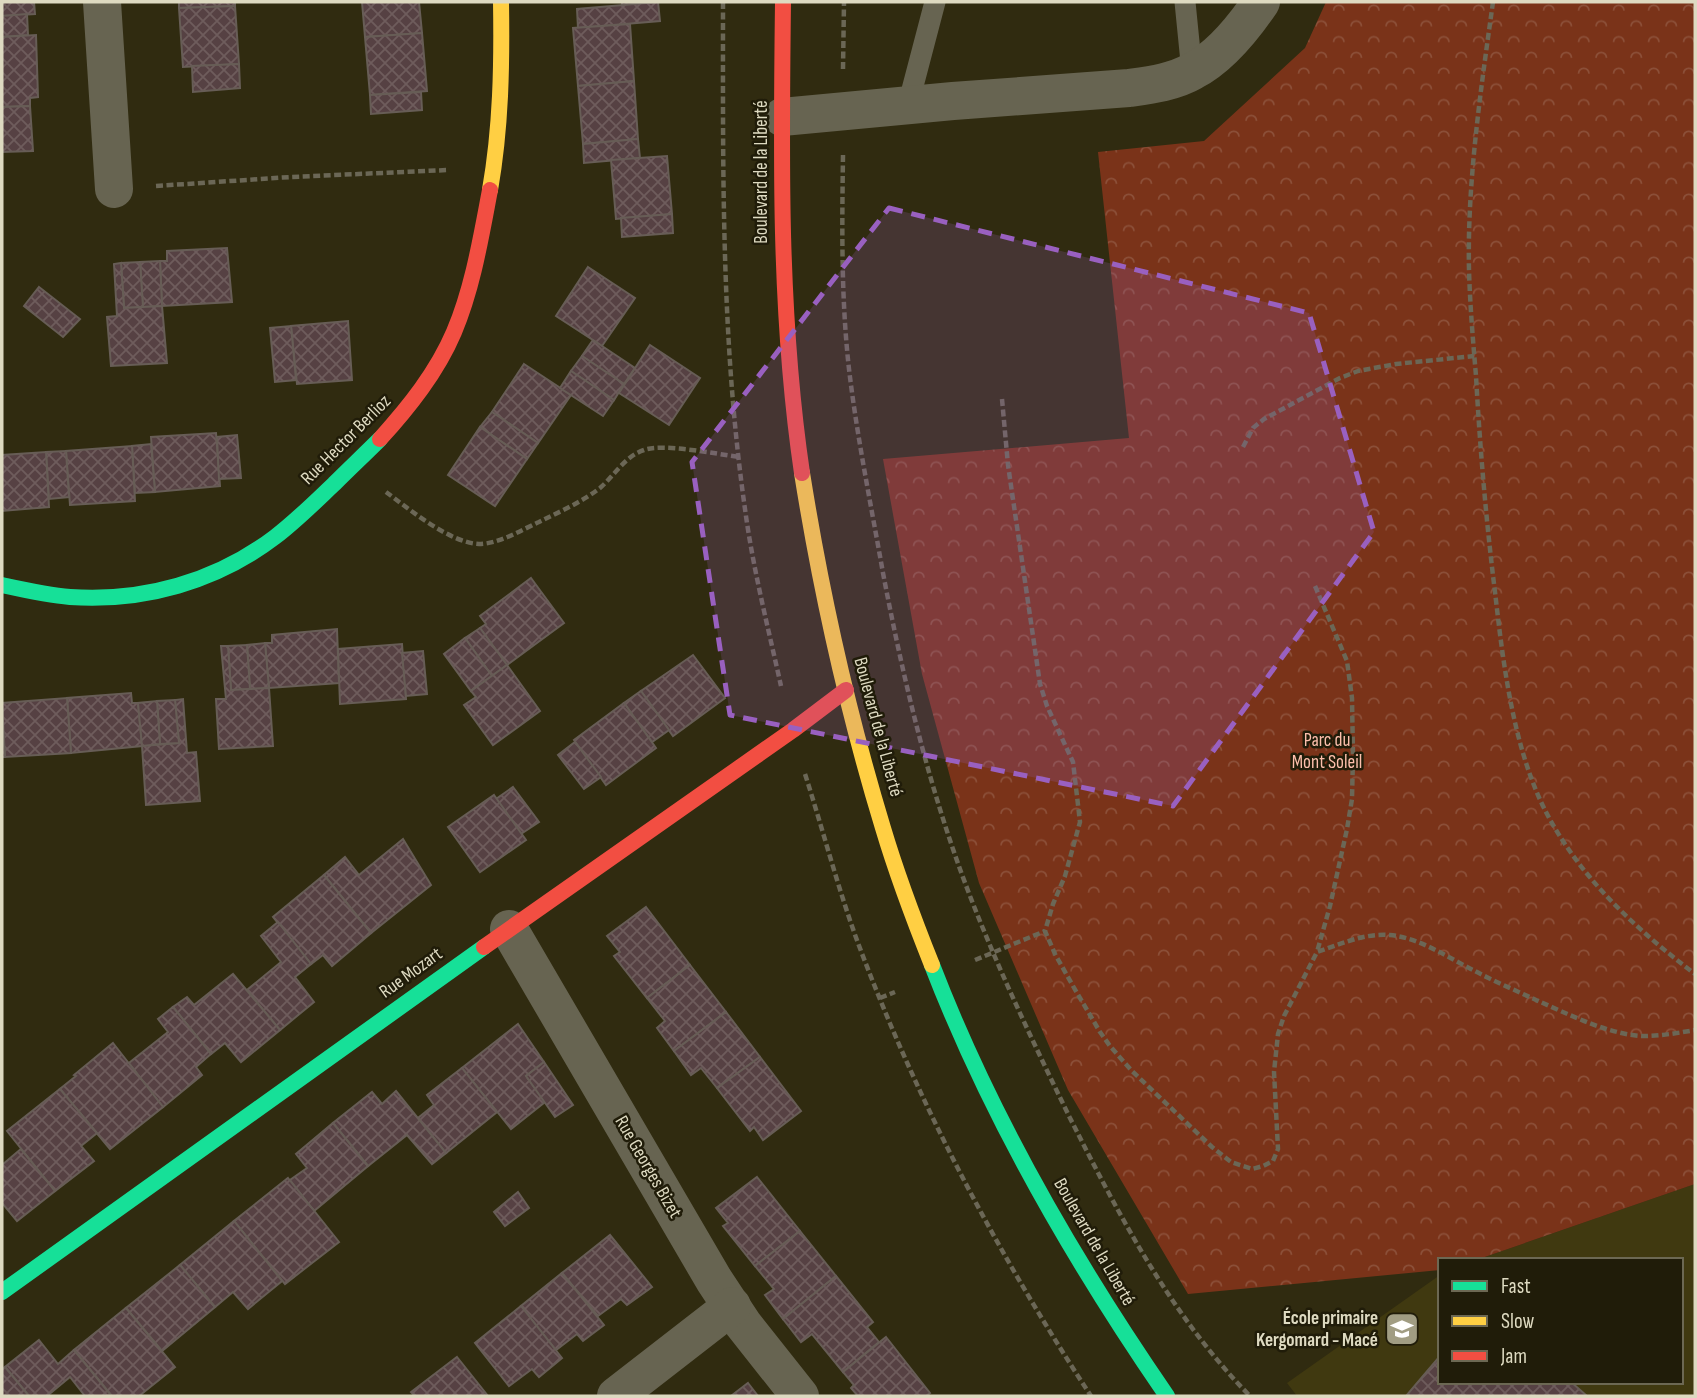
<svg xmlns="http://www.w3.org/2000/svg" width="1697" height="1398" font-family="'Sofia Sans Condensed',sans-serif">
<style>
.built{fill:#403910}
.park{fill:url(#park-crowns)}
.building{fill:url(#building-cross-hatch);stroke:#675d56;stroke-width:2}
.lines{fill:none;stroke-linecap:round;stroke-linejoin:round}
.path{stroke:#6b6756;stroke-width:4.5;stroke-dasharray:7 3.5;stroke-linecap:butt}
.lane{stroke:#676451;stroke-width:21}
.street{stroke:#676451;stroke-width:38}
.fast{stroke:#16e098;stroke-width:16}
.slow{stroke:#ffcf43;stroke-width:16}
.jam{stroke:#f24e42;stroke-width:16}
.marked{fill:#9960c0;fill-opacity:0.2;stroke:#9960c0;stroke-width:5;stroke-dasharray:14 9;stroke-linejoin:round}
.labels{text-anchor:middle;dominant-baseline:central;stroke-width:5;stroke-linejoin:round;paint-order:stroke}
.street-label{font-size:19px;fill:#dedac1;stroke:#201c09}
.park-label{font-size:19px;fill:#fdbfac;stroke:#201c09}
.poi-label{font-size:19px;font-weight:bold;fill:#dedac1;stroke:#201c09;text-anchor:end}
</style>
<defs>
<pattern id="park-crowns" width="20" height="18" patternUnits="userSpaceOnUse" patternTransform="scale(1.75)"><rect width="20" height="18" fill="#7a3319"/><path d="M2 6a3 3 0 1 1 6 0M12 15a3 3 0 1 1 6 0" fill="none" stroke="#8c5039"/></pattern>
<pattern id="building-cross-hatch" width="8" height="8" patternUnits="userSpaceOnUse" patternTransform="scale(1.75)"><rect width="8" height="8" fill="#564143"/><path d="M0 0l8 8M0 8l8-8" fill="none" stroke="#6e5c5c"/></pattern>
</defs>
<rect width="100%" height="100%" fill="#302b10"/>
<!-- built -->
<path class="built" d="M1695 1184V1396H1297L1287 1383 1440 1275V1382H1681V1260H1476Z"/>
<!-- park -->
<path class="park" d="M1326 2H1695V1184L1476 1260H1440V1270L1188 1294 1068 1090 979 883 922 674 883 459 1129 438 1098 152 1204 141 1305 48Z"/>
<!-- building -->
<g class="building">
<path d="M2 2H34L35 14 2 16Z"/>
<path d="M179 2H235V6L179 8Z"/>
<path d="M362 2H419L422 33 365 37Z"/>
<path d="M622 2H661L622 5Z"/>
<path d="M658 2 660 21 578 28 577 9Z"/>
<path d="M235 6 239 64 183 67 179 8Z"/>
<path d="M27 14 28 35 2 37V16Z"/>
<path d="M630 24 634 81 578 86 573 28Z"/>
<path d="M422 33 427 91 370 95 365 37Z"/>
<path d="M36 35 38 97 30 98V106L2 107V37Z"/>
<path d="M239 64 240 88 193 92 192 66Z"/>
<path d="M634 81 638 139 583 144 578 86Z"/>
<path d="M421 92 422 110 371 114 370 95Z"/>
<path d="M30 106 33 151 2 152V107Z"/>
<path d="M638 139 640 158 584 163 583 144Z"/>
<path d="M667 156 672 214 616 219 611 160Z"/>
<path d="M672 214 673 233 622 237 621 218Z"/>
<path d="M227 248 232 302 162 306 160 261H167V251Z"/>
<path d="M160 261 162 306 143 307 140 262Z"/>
<path d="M140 262 143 307 124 308 121 263Z"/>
<path d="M121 263 124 308 162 306 167 363 111 366 107 317 117 316 114 264Z"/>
<path d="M588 267 635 298 602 346 556 316Z"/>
<path d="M39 287 80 319 63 337 24 306Z"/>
<path d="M348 321 352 380 297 384 291 326Z"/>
<path d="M291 326 296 380 275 382 270 328Z"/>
<path d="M593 340 635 368 624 384 582 356Z"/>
<path d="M650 345 700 378 669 425 619 393Z"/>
<path d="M582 356 624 384 614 400 571 371Z"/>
<path d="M524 364 571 395 538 443 492 412Z"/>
<path d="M571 371 614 400 603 416 560 388Z"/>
<path d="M492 412 538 443 527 459 480 427Z"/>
<path d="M480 427 527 459 495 506 448 475Z"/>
<path d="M216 433 220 486 155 492 151 437Z"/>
<path d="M237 435 241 478 219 479 217 437Z"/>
<path d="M151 444 155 492 135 493 132 446Z"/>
<path d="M132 446 135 501 70 505 66 451Z"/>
<path d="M66 451 69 497 49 499 46 452Z"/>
<path d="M46 452 49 507 2 511V455Z"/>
<path d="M531 578 564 623 507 665 480 628 486 624 480 616Z"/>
<path d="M480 628 507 665 492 676 465 638Z"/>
<path d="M337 629 339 683 269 688 265 643H272V635Z"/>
<path d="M465 638 492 676 471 691 444 654Z"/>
<path d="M265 643 269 688 250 689 247 645Z"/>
<path d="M402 644 406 699 340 704 338 649Z"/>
<path d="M247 645 250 689 231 690 228 646Z"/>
<path d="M221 646H228L231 690 269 688 273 746 219 749 216 699H226Z"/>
<path d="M423 651 427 694 406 696 402 653Z"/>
<path d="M693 655 725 698 673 736 641 691Z"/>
<path d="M507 665 540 711 493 745 464 705 476 697 471 691Z"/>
<path d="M641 691 669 730 652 742 624 703Z"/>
<path d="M131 693 132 703H138L142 746 71 753 67 698Z"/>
<path d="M67 698 71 753 5 757 2 703Z"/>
<path d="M183 699 187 753 196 752 200 801 146 805 142 746 179 743 175 700Z"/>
<path d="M175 700 179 743 160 744 157 701Z"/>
<path d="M157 701 160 744 142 746 138 703Z"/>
<path d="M624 703 656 748 606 785 574 740Z"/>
<path d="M2 718 5 757H2Z"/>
<path d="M575 742 601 777 584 789 558 755Z"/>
<path d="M513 787 539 822 521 834 496 799Z"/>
<path d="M494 795 526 840 480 872 448 827Z"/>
<path d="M403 839 431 885 371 933 324 875 345 857 359 875Z"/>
<path d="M324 875 371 933 332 966 323 955 311 964 273 917Z"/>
<path d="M646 907 690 965 647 998 614 956 620 952 607 936Z"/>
<path d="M278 922 311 964 295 977 314 1002 280 1030 247 990 281 962 261 936Z"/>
<path d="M690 965 726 1012 674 1051 657 1028 665 1021 647 998Z"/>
<path d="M233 974 280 1030 241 1062 225 1043 211 1054 173 1007 187 997 194 1005Z"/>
<path d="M173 1007 211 1054 196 1067 202 1075 163 1107 129 1063 168 1032 158 1019Z"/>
<path d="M726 1012 760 1057 717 1088 701 1068 691 1075 674 1051Z"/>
<path d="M518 1024 544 1062 526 1076 545 1102 511 1129 462 1068Z"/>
<path d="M113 1043 163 1107 110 1149 60 1089 76 1076 74 1075Z"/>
<path d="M760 1057 801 1111 763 1140 754 1127 750 1131 717 1088Z"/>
<path d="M544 1062 573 1105 555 1117 526 1076Z"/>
<path d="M462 1068 497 1112 446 1153 418 1118 434 1105 427 1095Z"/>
<path d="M60 1089 97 1133 81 1146 94 1161 55 1191 7 1131Z"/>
<path d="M396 1091 446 1153 432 1164 407 1135 368 1166 333 1123 372 1092 382 1104Z"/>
<path d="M333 1123 368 1166 314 1211 290 1180 307 1168 296 1154Z"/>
<path d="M21 1149 55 1191 17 1221 2 1203V1165Z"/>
<path d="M757 1177 800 1231 755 1266 723 1226 728 1223 716 1208Z"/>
<path d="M288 1178 339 1242 285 1284 234 1221Z"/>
<path d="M518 1192 529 1208 505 1226 494 1212Z"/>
<path d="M234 1221 282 1281 248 1309 233 1292 215 1307 180 1265Z"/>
<path d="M800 1231 836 1276 783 1319 765 1295 774 1289 755 1266Z"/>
<path d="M610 1235 652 1287 627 1305 621 1299 598 1316 562 1273Z"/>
<path d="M180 1265 215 1307 162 1351 126 1308Z"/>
<path d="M562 1273 604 1325 583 1341 577 1334 556 1350 521 1306Z"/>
<path d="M836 1276 873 1322 867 1327 879 1342 843 1372 812 1334 801 1342 783 1319Z"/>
<path d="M521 1306 562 1358 539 1377 532 1369 509 1386 475 1343Z"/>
<path d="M126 1308 175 1367 139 1396H112L74 1350Z"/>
<path d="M886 1337 930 1393 926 1396H858L851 1388 854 1385 843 1372Z"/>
<path d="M39 1340 58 1364 74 1350 110 1394 107 1396H85L70 1377 47 1396H29L5 1367Z"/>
<path d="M1440 1356V1382H1571L1587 1396H1406Z"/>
<path d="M457 1357 488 1396H415L411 1392Z"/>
<path d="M5 1367 29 1396H2V1370Z"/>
<path d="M748 1383 758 1396H731Z"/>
</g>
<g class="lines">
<!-- path -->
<g class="path">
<path d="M723 2C723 171 721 341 745 509 753 569 768 627 781 686"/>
<path d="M1493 2C1481 88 1467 183 1469 270 1470 305 1473 341 1476 376 1480 448 1486 520 1495 592 1503 662 1513 748 1546 812 1580 878 1637 930 1695 974"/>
<path d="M843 69 844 2"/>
<path d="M843 155C842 226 841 298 849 369 857 437 871 505 883 573 904 683 930 792 970 896 999 971 1034 1044 1069 1116 1119 1215 1171 1316 1250 1396"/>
<path d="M156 186 291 177 448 170"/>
<path d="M1002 399 1008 465 1040 684 1047 706 1073 762 1080 822 1065 876 1053 904 1045 931 1055 954 1073 986 1100 1032 1110 1046 1131 1070 1212 1147 1231 1162 1252 1169 1263 1166 1273 1161 1278 1149 1274 1072 1278 1034 1284 1016 1317 952"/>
<path d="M1243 447 1253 428 1264 419 1340 378 1358 371 1396 364 1474 356"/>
<path d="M386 492C409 509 450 543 479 544 499 544 521 530 539 522 559 512 582 502 600 488 614 476 625 456 644 450 662 443 717 454 739 457"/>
<path d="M1315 586 1347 661 1352 698 1353 756 1352 799 1347 829 1330 906 1317 952C1341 944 1364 933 1390 935 1420 938 1447 957 1473 970 1493 981 1515 990 1536 1000 1568 1014 1607 1034 1642 1036 1660 1036 1678 1033 1695 1030"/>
<path d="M805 774C824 833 839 893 861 951 920 1107 999 1256 1091 1396"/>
<path d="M975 960 1045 931"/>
<path d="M880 998 895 992"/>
</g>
<!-- lane -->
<g class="lane">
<path d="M1185 2 1192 72"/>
<path d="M908 105 935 2"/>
</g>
<!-- street -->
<g class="street">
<path d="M102 2 114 189"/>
<path d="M782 117 953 101 1129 88C1150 85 1174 82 1193 71 1220 57 1244 27 1261 2"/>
<path d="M509 929 714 1280 743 1324 800 1396"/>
<path d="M616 1396 732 1306"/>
</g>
<!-- fast -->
<g class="fast">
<path d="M2 585C25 590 47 595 70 597 143 602 216 582 275 537 296 521 315 502 334 484 349 469 365 454 380 439"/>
<path d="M932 965C991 1118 1074 1261 1167 1396"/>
<path d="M2 1292 484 947"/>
</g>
<!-- slow -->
<g class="slow">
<path d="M490 190C501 127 502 65 501 2"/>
<path d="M802 473C821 592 848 713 883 828 897 875 914 920 932 965"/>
</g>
<!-- jam -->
<g class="jam">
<path d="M783 2C781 159 779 317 802 473"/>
<path d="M380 439C409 407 437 372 454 332 473 287 481 237 490 190"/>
<path d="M484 947 793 730 846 690"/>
</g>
</g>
<!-- marked area -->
<path class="marked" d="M889 208 1309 313 1374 532 1173 806 730 715 692 462Z"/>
<!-- icons -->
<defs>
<g id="school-square" transform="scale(1.75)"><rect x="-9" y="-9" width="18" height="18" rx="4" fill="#a19d83" stroke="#201c09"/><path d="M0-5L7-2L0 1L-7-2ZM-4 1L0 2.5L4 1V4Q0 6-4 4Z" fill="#fff"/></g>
</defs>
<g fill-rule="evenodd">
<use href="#school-square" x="1402" y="1329"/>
</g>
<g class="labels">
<!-- street labels -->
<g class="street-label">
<text transform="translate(761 172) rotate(-90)">Boulevard de la Liberté</text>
<text transform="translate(346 440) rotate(-45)">Rue Hector Berlioz</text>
<text transform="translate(878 727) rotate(75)">Boulevard de la Liberté</text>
<text transform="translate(411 973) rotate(-36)">Rue Mozart</text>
<text transform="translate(648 1167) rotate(60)">Rue Georges Bizet</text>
<text transform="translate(1094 1242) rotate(60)">Boulevard de la Liberté</text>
</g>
<!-- park labels -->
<g class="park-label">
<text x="1327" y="740">Parc du<tspan x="1327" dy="22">Mont Soleil</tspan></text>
</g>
<!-- poi labels -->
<g class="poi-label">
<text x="1378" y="1318">École primaire<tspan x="1378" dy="22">Kergomard - Macé</tspan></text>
</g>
</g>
<!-- border -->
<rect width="1697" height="1398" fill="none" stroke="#dedac1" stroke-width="7"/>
<!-- legend -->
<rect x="1438" y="1258" width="245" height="126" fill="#201c09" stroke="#6c6853" stroke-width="2"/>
<rect x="1452" y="1281" width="35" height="10" fill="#16e098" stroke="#6c6853" stroke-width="2"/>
<text x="1501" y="1293" font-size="21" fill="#dedac1">Fast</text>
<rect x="1452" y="1316" width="35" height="10" fill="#ffcf43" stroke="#6c6853" stroke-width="2"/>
<text x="1501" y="1328" font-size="21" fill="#dedac1">Slow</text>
<rect x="1452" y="1351" width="35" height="10" fill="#f24e42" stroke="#6c6853" stroke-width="2"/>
<text x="1501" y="1363" font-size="21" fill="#dedac1">Jam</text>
</svg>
